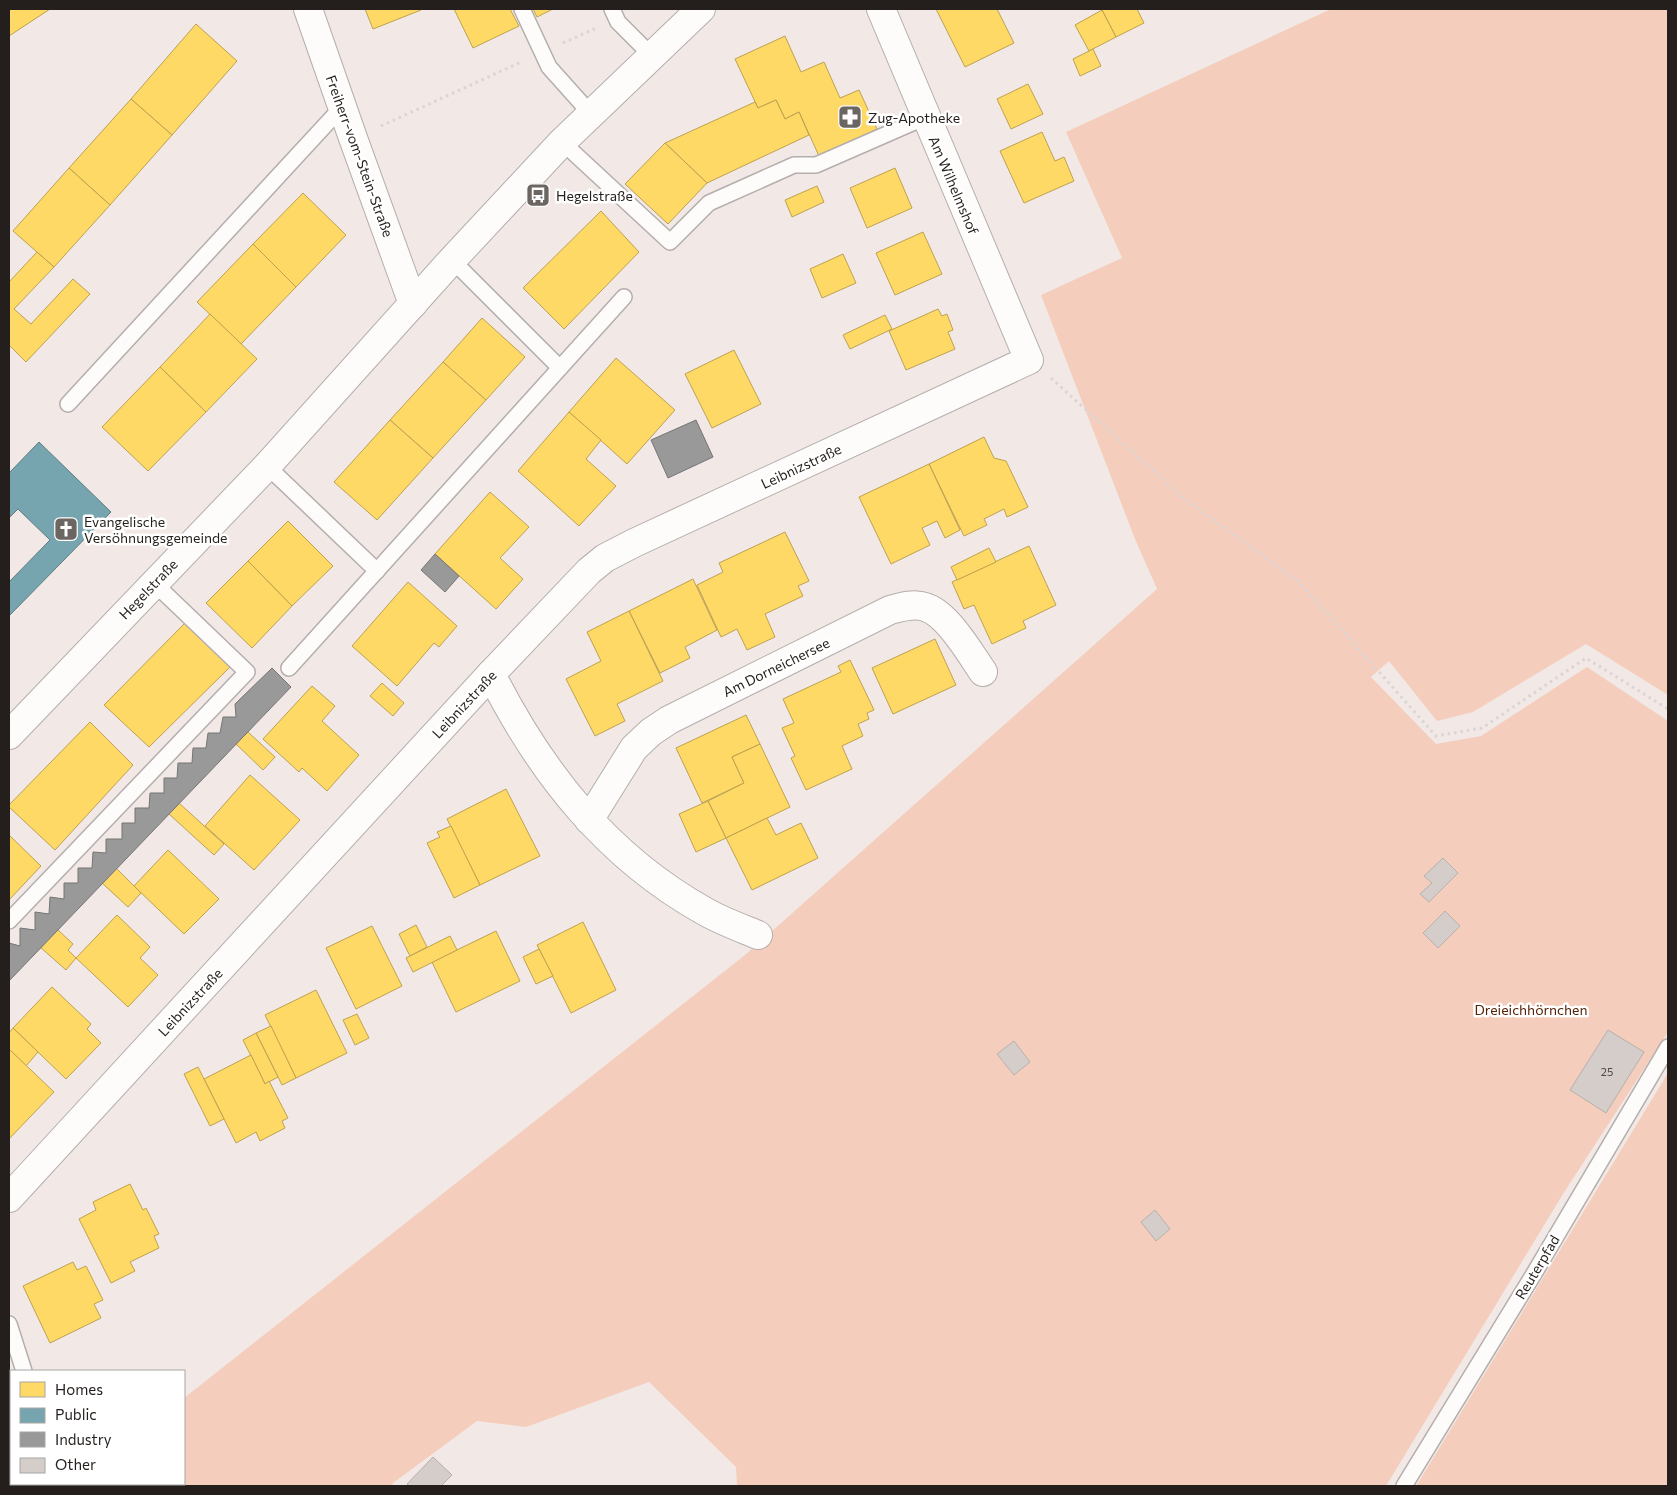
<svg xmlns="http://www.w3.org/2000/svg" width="1677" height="1495" font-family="Commissioner,sans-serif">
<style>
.green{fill:#f4cdbc}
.homes{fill:#ffd966;stroke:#bda150}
.public{fill:#76a5af;stroke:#5d7d83}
.industry{fill:#999;stroke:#767474}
.building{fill:#d4cdca;stroke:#b7b0ad}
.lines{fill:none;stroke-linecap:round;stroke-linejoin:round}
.service-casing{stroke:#b4aeac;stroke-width:18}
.minor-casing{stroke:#b4aeac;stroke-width:30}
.path{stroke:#d8d5d4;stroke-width:3;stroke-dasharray:2.5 4;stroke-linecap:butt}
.service{stroke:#fdfcfb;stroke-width:15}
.minor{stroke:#fdfcfb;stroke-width:28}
.labels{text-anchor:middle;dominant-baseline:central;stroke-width:5;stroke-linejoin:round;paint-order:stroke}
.number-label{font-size:11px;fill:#504a48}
.poi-label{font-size:14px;fill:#241f1c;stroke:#fff;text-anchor:start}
.street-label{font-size:14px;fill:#241f1c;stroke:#fff}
.park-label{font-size:14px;fill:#542208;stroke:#fff}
</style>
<rect width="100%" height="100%" fill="#f2e9e6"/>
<!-- green -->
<g class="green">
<path d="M1331 9H1668V695L1586 644 1473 712 1437 721 1389 661 1371 677 1436 744 1481 736 1587 667 1668 721V1032L1563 1194 1386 1486H737L736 1467 649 1382 526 1427 477 1421 393 1483 392 1486H89L88 1484H184V1398L745 955 1157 589 1135 539 1041 295 1122 258 1066 132Z"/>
<path d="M1668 1073V1486H1416L1418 1483Z"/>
</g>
<!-- homes -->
<g class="homes">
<path d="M9 9H50L9 36Z"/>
<path d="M365 9H420L421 10 373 29Z"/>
<path d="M454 9H510L519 26 473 48Z"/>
<path d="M533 9H553L537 17Z"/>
<path d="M936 9H997L1014 43 965 67Z"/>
<path d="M1105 9H1137L1144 23 1116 37 1102 10Z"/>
<path d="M1102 10 1116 37 1089 51 1075 25Z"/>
<path d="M196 24 237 61 172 135 131 99Z"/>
<path d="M785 36 801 72 824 62 840 98 859 90 877 129 819 156 799 112 785 119 776 100 758 108 735 59Z"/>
<path d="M1093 49 1101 66 1080 76 1073 59Z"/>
<path d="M1028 84 1043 114 1011 129 997 99Z"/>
<path d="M131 99 172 135 110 205 69 168Z"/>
<path d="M776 100 785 119 799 112 809 135 707 183 665 143 755 102 758 108Z"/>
<path d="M1042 132 1055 161 1064 157 1074 181 1024 203 1000 151Z"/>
<path d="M665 143 707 183 668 224 625 184Z"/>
<path d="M69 168 110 205 54 267 13 231Z"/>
<path d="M895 168 912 208 867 228 850 188Z"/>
<path d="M817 186 824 202 792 217 785 200Z"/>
<path d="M303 193 346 235 296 287 253 244Z"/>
<path d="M601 211 639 252 564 329 523 288Z"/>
<path d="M923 232 942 274 895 295 876 253Z"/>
<path d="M253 244 296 287 241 344 197 302Z"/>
<path d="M37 252 54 267 14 309 31 324 73 279 90 294 26 362 9 345V282Z"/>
<path d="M843 254 856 283 822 298 810 269Z"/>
<path d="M938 309 942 316 947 314 953 330 948 332 955 349 906 370 889 331Z"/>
<path d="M210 314 257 359 206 412 160 367Z"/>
<path d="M885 315 892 329 850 349 843 335Z"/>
<path d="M482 318 525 357 486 400 443 362Z"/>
<path d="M734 350 761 404 712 428 685 374Z"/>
<path d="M616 358 675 410 627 464 569 412Z"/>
<path d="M443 362 486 400 433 458 390 420Z"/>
<path d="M160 367 206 412 148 471 102 427Z"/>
<path d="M569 412 601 440 586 459 616 486 579 526 518 471Z"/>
<path d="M390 420 433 458 377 520 334 482Z"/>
<path d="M984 437 994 458 1006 461 1028 507 1007 517 1004 509 984 519 987 525 964 536 929 464Z"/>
<path d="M929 464 960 530 945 538 937 521 922 528 930 545 891 564 859 497Z"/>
<path d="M490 492 529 527 500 558 523 579 496 609 435 554Z"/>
<path d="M288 521 333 566 292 606 248 561Z"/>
<path d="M785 532 809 581 798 586 803 596 765 614 775 637 747 650 737 629 721 637 697 585 723 572 719 563Z"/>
<path d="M1029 546 1056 605 1023 621 1026 628 992 644 974 605 964 609 952 582Z"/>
<path d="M989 548 996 562 957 580 951 567Z"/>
<path d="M248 561 292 606 252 648 206 603Z"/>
<path d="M693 579 717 630 685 647 690 658 660 673 629 611Z"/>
<path d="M408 582 457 626 439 647 434 643 397 686 352 646Z"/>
<path d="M629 611 663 681 617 704 625 721 595 736 566 679 601 661 587 632Z"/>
<path d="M186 622 231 666 149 747 104 705Z"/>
<path d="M935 639 956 685 893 714 872 668Z"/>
<path d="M850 660 874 710 867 713 869 719 858 724 863 736 842 746 852 769 806 790 791 758 795 756 782 728 794 723 783 699 841 672 838 666Z"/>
<path d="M382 683 404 703 393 716 370 696Z"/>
<path d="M312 686 335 706 322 721 359 755 327 791 302 768 299 772 263 739Z"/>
<path d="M746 715 760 744 732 757 744 783 702 803 676 748Z"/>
<path d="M90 722 133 765 55 850 9 807V805Z"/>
<path d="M248 732 275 757 263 770 236 744Z"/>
<path d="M760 744 790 807 726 838 708 801 744 783 732 757Z"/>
<path d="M250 775 300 820 254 870 205 826Z"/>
<path d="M506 789 540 856 480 885 447 819Z"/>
<path d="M708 801 726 838 696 852 679 814Z"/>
<path d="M179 803 224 844 214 855 169 814Z"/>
<path d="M767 818 776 835 801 823 818 858 752 890 726 838Z"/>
<path d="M451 826 480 885 454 898 427 843 440 837 437 832Z"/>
<path d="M9 835 41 866 9 900Z"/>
<path d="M168 850 219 899 184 934 134 886Z"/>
<path d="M116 868 141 893 128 907 102 883Z"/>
<path d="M117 915 150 947 140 958 158 975 128 1007 76 958Z"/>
<path d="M583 922 616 990 571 1013 537 945Z"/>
<path d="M416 925 427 947 410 956 399 934Z"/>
<path d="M372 926 402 986 356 1009 326 948Z"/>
<path d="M57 929 73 944 68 950 76 958 66 970 40 947Z"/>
<path d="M496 931 520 981 456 1012 432 962Z"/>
<path d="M450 936 457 950 413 972 406 958Z"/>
<path d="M539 949 553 976 536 984 523 957Z"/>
<path d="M52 987 91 1024 87 1029 101 1043 66 1079 13 1028Z"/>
<path d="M316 990 347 1053 296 1078 265 1015Z"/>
<path d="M357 1014 369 1038 355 1045 343 1020Z"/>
<path d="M271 1026 296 1078 282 1085 256 1033Z"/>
<path d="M13 1028 38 1052 26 1066 9 1049V1033Z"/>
<path d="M256 1033 278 1077 265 1084 243 1040Z"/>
<path d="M9 1049 54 1092 9 1139Z"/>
<path d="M251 1055 265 1084 269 1081 288 1118 282 1121 285 1128 260 1141 256 1132 236 1143 204 1079Z"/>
<path d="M198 1067 224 1119 210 1126 184 1074Z"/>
<path d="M130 1184 143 1210 146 1208 159 1234 154 1236 159 1248 130 1262 135 1271 111 1283 79 1219 96 1210 93 1202Z"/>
<path d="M73 1262 77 1270 86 1266 103 1300 94 1304 101 1318 50 1343 23 1286Z"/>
</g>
<!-- public -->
<path class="public" d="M39 442 111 512 9 616V582L50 540 18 509 9 518V473Z"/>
<!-- industry -->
<g class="industry">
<path d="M696 420 713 457 668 478 651 440Z"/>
<path d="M435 554 459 576 445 592 421 570Z"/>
<path d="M272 668 291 687 9 981V943L20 946V928L35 930V912L49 914 50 897 64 899V883H78V868H92L93 852 106 853V839H122V823H135V808H149L150 793H164V778H177L178 763H192L193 748H206L208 733H220L223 717H236L235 704Z"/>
</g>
<!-- building -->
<g class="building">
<path d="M1443 858 1458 873 1429 902 1420 894 1432 883 1424 876Z"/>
<path d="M1445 911 1460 926 1438 948 1423 933Z"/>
<path d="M1608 1030 1644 1052 1606 1113 1570 1090Z"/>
<path d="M1014 1041 1030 1062 1014 1075 997 1054Z"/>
<path d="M1155 1210 1170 1229 1156 1241 1141 1222Z"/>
<path d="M433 1457 452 1475 441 1486H410L407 1484Z"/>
</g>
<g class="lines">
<!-- service casing -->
<g class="service-casing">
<g id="service">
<path d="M522 9 549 67 591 114"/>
<path d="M612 9 618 22 652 56"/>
<path d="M562 142 670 242 709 203 794 165H816L926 117"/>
<path d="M452 260 560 368"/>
<path d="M68 404 342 107"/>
<path d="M267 466 377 571"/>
<path d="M289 668 624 297"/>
<path d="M9 921 247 672 154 583"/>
<path d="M9 1324 24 1371"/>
<path d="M73 1484 74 1486"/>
<path d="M1404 1486 1535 1272 1668 1047"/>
</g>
</g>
<!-- minor casing -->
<g class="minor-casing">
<g id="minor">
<path d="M308 9 353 138 413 304"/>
<path d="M491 674C541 773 607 857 706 912 722 921 741 928 758 935"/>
<path d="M9 735 267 466 452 260 562 142 701 9"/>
<path d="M589 820 634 748 651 732 669 720 890 610C901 607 914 603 925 607 947 613 970 653 983 672"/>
<path d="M9 1198 491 674 589 571 605 558 634 543 1029 360 881 9"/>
</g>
</g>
<!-- path -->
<g class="path">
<path d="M563 43 596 28"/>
<path d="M381 126 521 62"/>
<path d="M1051 378 1183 498 1300 583 1436 736 1482 728 1586 658 1668 709"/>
<path d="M9 1450 11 1448"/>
</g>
<!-- service -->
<use href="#service" class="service"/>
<!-- minor -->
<use href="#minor" class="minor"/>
</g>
<!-- icons -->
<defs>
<g id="pharmacy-square" transform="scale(1.25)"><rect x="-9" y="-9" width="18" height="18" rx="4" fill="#6c6663" stroke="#fff"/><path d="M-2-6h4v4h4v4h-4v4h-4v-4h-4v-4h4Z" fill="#fff"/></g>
<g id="bus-square" transform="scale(1.25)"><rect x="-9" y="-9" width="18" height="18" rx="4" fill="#6c6663" stroke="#fff"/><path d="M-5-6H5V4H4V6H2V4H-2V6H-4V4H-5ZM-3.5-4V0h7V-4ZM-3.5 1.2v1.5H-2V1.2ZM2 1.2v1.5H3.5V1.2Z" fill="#fff"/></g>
<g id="church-square" transform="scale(1.25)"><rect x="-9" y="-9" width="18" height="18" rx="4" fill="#6c6663" stroke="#fff"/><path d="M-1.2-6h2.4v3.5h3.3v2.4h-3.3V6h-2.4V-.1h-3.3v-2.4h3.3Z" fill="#fff"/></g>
</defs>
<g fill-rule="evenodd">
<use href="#pharmacy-square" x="850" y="117"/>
<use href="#bus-square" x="538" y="195"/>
<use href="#church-square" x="66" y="529"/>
</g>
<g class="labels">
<!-- number labels -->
<g class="number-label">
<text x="1607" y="1071">25</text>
</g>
<!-- poi labels -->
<g class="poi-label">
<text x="868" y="117">Zug-Apotheke</text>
<text x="556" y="195">Hegelstraße</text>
<text x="84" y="521">Evangelische<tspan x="84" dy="16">Versöhnungsgemeinde</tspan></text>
</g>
<!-- street labels -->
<g class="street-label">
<text transform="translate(360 156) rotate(70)">Freiherr-vom-Stein-Straße</text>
<text transform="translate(954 185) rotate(67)">Am Wilhelmshof</text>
<text transform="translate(801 466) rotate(-25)">Leibnizstraße</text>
<text transform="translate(148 589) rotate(-46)">Hegelstraße</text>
<text transform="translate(776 667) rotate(-26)">Am Dorneichersee</text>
<text transform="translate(464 704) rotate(-47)">Leibnizstraße</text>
<text transform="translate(190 1002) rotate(-47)">Leibnizstraße</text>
<text transform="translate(1537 1267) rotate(-59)">Reuterpfad</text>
</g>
<!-- park labels -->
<g class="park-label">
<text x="1531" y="1009">Dreieichhörnchen</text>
</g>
</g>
<!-- border -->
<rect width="1677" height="1495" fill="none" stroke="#241f1c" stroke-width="20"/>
<!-- legend -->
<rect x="10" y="1370" width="175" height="115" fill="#ffffff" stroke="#a7a5a4"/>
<rect x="20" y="1382" width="25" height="15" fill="#ffd966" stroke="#a7a5a4"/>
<text x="55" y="1395" font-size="15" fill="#241f1c">Homes</text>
<rect x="20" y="1408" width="25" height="15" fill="#76a5af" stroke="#a7a5a4"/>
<text x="55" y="1420" font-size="15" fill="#241f1c">Public</text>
<rect x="20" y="1432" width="25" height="15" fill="#999999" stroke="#a7a5a4"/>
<text x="55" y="1445" font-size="15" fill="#241f1c">Industry</text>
<rect x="20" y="1458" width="25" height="15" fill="#d4cdca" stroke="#a7a5a4"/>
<text x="55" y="1470" font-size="15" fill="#241f1c">Other</text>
</svg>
